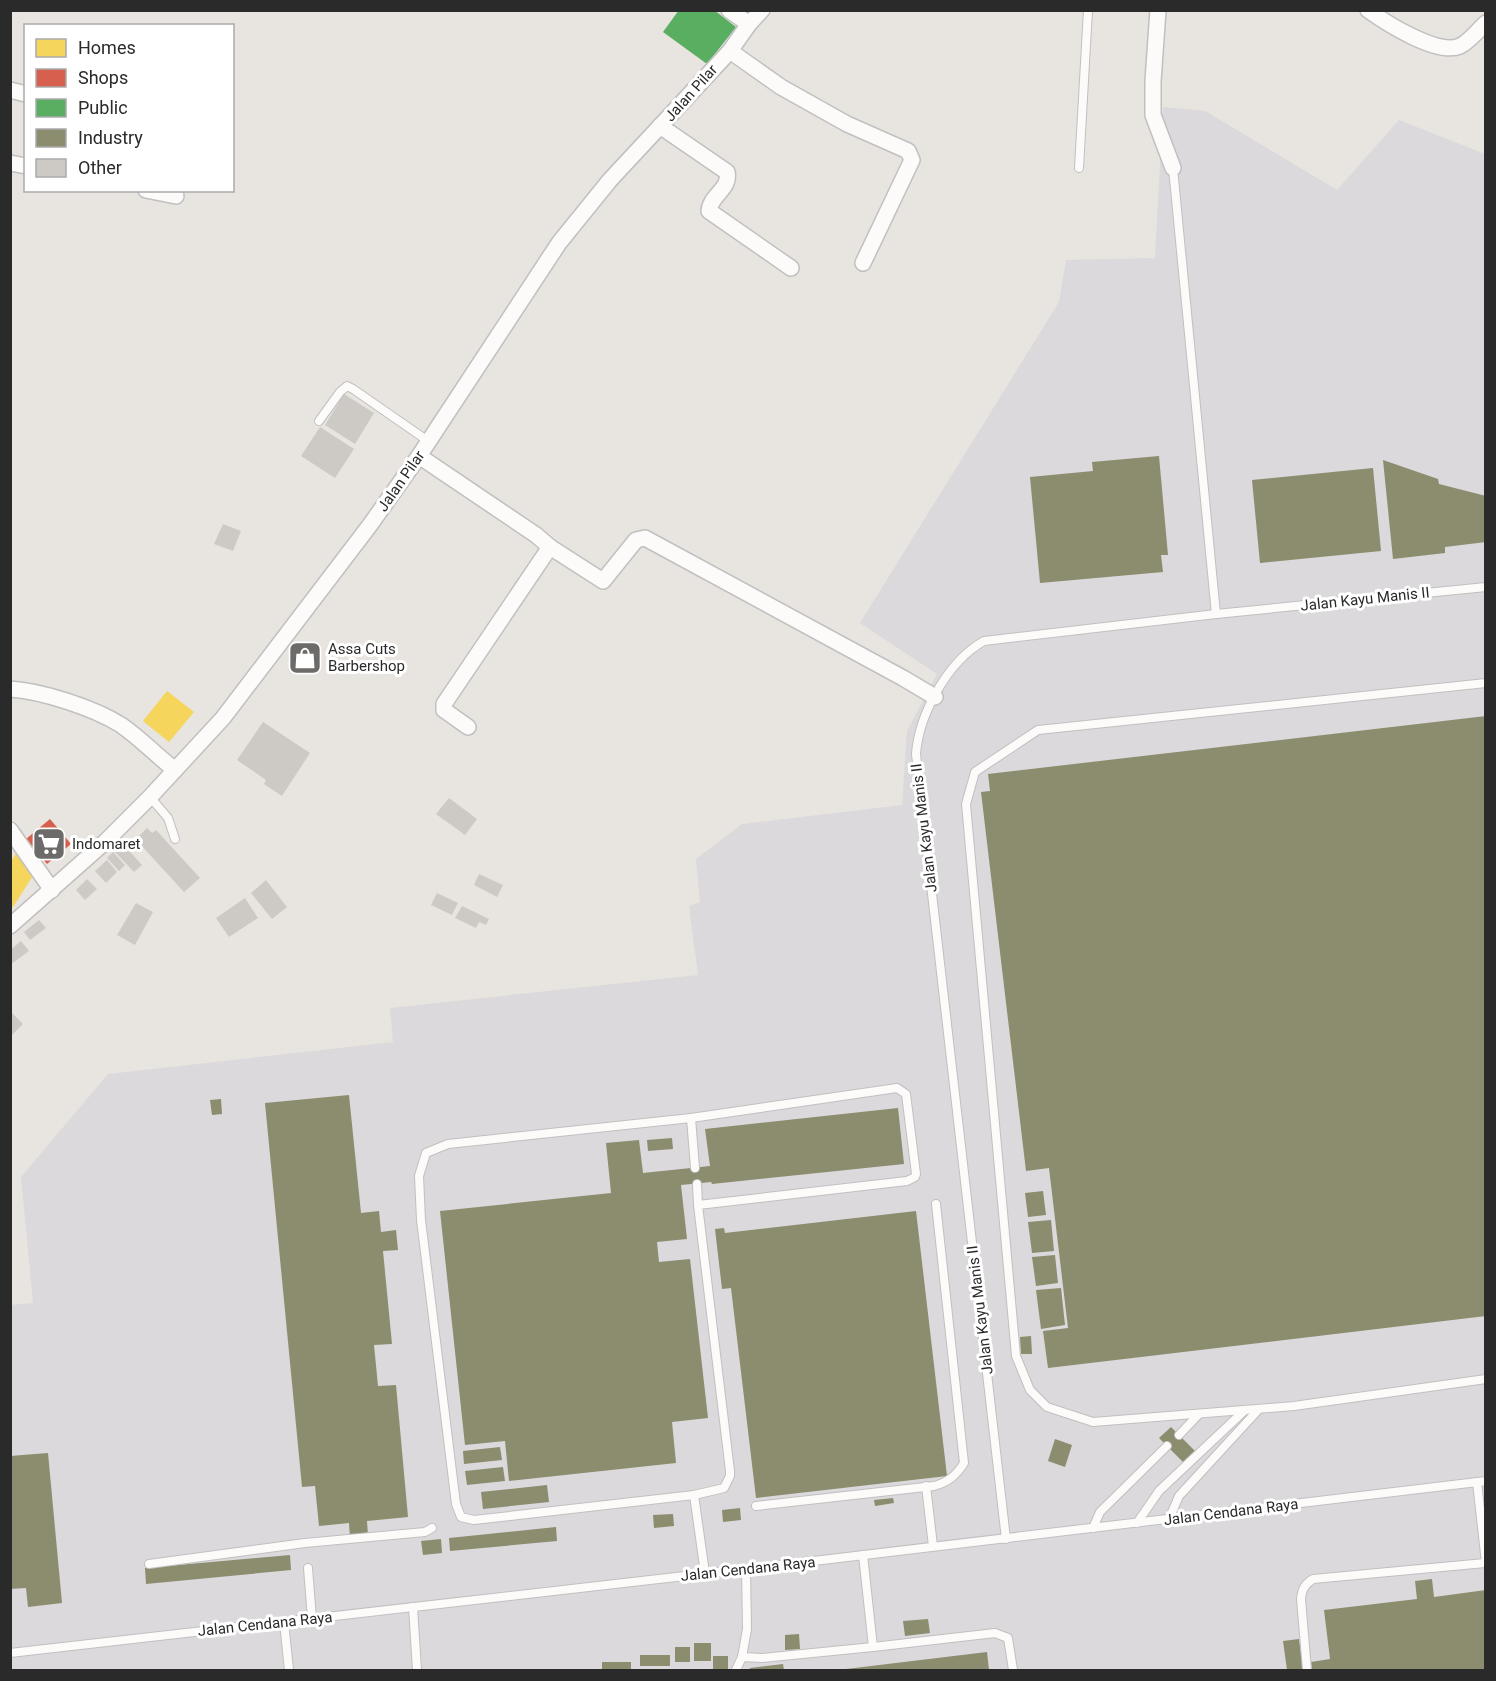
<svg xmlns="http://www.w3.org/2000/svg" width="1496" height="1681" font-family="Roboto,sans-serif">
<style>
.industrial{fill:#dbd9db}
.homes{fill:#f6d55c}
.shops{fill:#d6604d}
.public{fill:#5aae61}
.industry{fill:#8c8c6e}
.building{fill:#cdcac6}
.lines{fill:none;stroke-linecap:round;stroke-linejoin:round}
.lane-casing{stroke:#c1c0c1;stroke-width:10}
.street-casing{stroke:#c1c0c1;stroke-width:18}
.lane{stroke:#fcfbfa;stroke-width:8}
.street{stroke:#fcfbfa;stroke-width:15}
.labels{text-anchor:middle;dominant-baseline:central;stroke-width:6;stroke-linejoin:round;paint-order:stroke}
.street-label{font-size:15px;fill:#2a2a2a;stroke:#fff}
.poi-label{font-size:15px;fill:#2a2a2a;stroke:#fff;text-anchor:start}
</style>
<rect width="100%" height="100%" fill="#e8e4df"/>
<!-- industrial -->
<path class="industrial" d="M1163 107 1205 111 1337 190 1399 120 1485 154V1670H11V1305L33 1303 21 1177 108 1074 393 1042 390 1008 698 975 689 906 700 902 696 859 742 824 902 805 907 731 937 674 860 623 1059 302 1066 260 1155 258Z"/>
<!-- homes -->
<g class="homes">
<path d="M167 691 194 712 169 742 143 721Z"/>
<path d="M18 850 36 871 13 907 10 906V863Z"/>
</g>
<!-- shops -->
<path class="shops" d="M50 819 71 844 47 864 26 839Z"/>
<!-- public -->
<path class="public" d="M679 10H714L736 27 707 64 663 32Z"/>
<!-- industry -->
<g class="industry">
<path d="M1159 456 1168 555H1161L1163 572 1040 583 1030 477 1093 471 1092 462Z"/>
<path d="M1383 460 1438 479 1439 484 1486 496V542L1445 547V553L1393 559Z"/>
<path d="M1373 468 1381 551 1260 563 1252 480Z"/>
<path d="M1486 716V1316L1048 1368 1043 1331 1068 1328 1049 1168 1026 1171 981 792 990 791 988 774Z"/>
<path d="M349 1095 361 1213 379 1211 381 1232 396 1230 398 1250 383 1251 392 1344 374 1345 378 1386 396 1385 408 1517 367 1521 368 1536 350 1538 349 1523 319 1526 315 1486 302 1487 265 1103Z"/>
<path d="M221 1099 222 1114 212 1115 210 1100Z"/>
<path d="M898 1108 904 1164 712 1184 711 1182 681 1185 687 1239 657 1242 659 1262 690 1259 708 1418 672 1422 676 1463 509 1481 505 1441 465 1445 440 1211 611 1193 606 1143 639 1140 643 1173 710 1166 705 1129Z"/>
<path d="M672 1138 673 1149 648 1151 647 1140Z"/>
<path d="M1043 1191 1046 1215 1028 1217 1025 1193Z"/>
<path d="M916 1211 947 1476 756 1498 731 1288 722 1289 715 1229 724 1228 725 1233Z"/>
<path d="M1051 1220 1054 1251 1032 1253 1028 1222Z"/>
<path d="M1055 1255 1058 1283 1036 1286 1032 1257Z"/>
<path d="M1061 1288 1065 1325 1041 1329 1036 1290Z"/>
<path d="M1031 1336 1032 1354H1021L1020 1337Z"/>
<path d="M1171 1427 1196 1452 1184 1463 1159 1438Z"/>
<path d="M1055 1439 1072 1445 1065 1467 1048 1461Z"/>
<path d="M500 1447 502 1460 464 1464 463 1451Z"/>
<path d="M48 1453 62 1603 28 1607 26 1588 10 1589V1456Z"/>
<path d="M503 1467 505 1481 467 1485 465 1471Z"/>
<path d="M547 1485 549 1502 483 1509 481 1492Z"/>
<path d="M893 1498 894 1503 875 1506 874 1500Z"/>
<path d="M740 1508 741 1520 723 1522 722 1510Z"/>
<path d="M673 1514 674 1526 654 1528 653 1515Z"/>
<path d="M556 1527 557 1541 450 1551 449 1538Z"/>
<path d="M441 1539 442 1553 423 1555 421 1541Z"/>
<path d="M290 1555 291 1570 146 1584 145 1568Z"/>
<path d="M1432 1579 1434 1597 1486 1590V1670H1312L1311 1662 1330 1659 1324 1610 1417 1599 1415 1581Z"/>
<path d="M928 1619 930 1633 905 1636 903 1621Z"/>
<path d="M799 1634 800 1649 785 1650V1635Z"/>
<path d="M1299 1639 1303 1670H1287L1283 1641Z"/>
<rect x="694" y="1643" width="17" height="18"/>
<rect x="675" y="1647" width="15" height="15"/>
<path d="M987 1652 989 1670H846V1669Z"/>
<rect x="640" y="1655" width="30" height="11"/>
<rect x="713" y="1656" width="15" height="14"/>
<rect x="602" y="1662" width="29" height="8"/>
<path d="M783 1664 784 1670H750V1668Z"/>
</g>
<!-- building -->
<g class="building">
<path d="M344 394 374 413 355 444 325 425Z"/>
<path d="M320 427 354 449 335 478 301 456Z"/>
<path d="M223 524 241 531 233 551 214 544Z"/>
<path d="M263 722 310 753 282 796 264 784 266 780 237 760Z"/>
<path d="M449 798 477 819 465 835 436 814Z"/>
<path d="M147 828 152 833 156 830 200 878 184 892 140 844 143 842 138 837Z"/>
<path d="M123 844 142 865 134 872 115 852Z"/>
<path d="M113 852 125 865 119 871 107 858Z"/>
<path d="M107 860 117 872 106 883 95 871Z"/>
<path d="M479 874 503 885 497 897 474 885Z"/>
<path d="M87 879 97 889 85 900 76 890Z"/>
<path d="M266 880 287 907 272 919 251 893Z"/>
<path d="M437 893 458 903 452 915 431 905Z"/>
<path d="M245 898 258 918 229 937 216 918Z"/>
<path d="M136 903 153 912 135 945 117 935Z"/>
<path d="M462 906 489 919 486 925 479 922 476 928 455 918Z"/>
<path d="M39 920 46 928 30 940 24 932Z"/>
<path d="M21 941 29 951 10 965V950Z"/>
<path d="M10 1011 23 1024 10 1037Z"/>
</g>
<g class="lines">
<!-- lane casing -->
<g class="lane-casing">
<g id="lane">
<path d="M1079 168 1088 10"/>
<path d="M1173 168 1216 614"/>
<path d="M319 421 340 392 347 386 353 389 428 441"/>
<path d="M1486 683 1038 730 975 772 966 804 1016 1356 1030 1390 1047 1407 1093 1422 1294 1406 1486 1379"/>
<path d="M150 797 168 818 175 839"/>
<path d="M691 1118 897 1088 906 1094 916 1174 915 1177 907 1181 698 1205 730 1471V1476L724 1488 694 1495 705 1573"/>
<path d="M697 1184 698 1205"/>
<path d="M1179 1435 1199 1414"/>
<path d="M1477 1482 1486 1563"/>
<path d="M926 1486 933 1546"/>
<path d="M694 1495 474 1520 461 1517 456 1504 421 1220 419 1176 426 1153 448 1144 691 1118 695 1168"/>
<path d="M756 1506 934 1486C948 1482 956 1476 964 1463L936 1204"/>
<path d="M1169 1519 1179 1496 1259 1409"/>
<path d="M1137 1523 1159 1491 1245 1410"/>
<path d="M1093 1528 1100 1512 1167 1446"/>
<path d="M1006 1539 916 754C919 714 948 661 984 641L1216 614 1486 587"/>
<path d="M149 1564 305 1543 425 1532 432 1528"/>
<path d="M308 1568 312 1619"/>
<path d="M746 1569 747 1629 742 1657 762 1658 873 1647 863 1555"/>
<path d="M413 1607 417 1670"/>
<path d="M284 1622 289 1670"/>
<path d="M873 1647 995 1633 1008 1638 1013 1670"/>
<path d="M10 1653 746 1569 1486 1481"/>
<path d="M736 1670 742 1657"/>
<path d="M1307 1670 1301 1599C1302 1589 1305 1584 1313 1579L1485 1563"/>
</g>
</g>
<!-- street casing -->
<g class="street-casing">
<g id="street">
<path d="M729 10 749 24"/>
<path d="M1158 10 1153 81V115L1173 168"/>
<path d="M1368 10C1386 23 1438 56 1460 46 1469 42 1478 30 1486 23"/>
<path d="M730 51 781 87 847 124 908 151 912 160 863 263"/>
<path d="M10 90 26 94"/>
<path d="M660 126 727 172C731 189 710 195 709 211L791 268"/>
<path d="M10 163 26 166"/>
<path d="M146 190 176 196"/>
<path d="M419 456 536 535 550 547 444 704V710L468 727"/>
<path d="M550 547 603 581 636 540 645 538 903 678 935 697"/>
<path d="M10 689C42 691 94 708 121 725 140 738 157 756 175 770"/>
<path d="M10 830 52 890"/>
<path d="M10 926 105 842 150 797 223 718 370 525 419 456 559 243 610 180 730 51 749 24 762 10"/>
</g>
</g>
<!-- lane -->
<use href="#lane" class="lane"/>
<!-- street -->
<use href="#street" class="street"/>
</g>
<!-- icons -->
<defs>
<g id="shop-square" transform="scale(1.725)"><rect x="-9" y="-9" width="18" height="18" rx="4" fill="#6c6b69" stroke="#fff"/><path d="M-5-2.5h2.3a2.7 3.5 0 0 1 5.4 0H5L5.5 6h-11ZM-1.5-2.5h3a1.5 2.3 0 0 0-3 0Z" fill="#fff"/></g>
<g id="supermarket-square" transform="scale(1.725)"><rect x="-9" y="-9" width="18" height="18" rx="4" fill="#6c6b69" stroke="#fff"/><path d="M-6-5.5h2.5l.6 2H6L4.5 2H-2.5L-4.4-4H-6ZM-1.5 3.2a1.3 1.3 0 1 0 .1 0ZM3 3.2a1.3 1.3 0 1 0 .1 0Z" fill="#fff"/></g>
</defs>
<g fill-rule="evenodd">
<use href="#shop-square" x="305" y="658"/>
<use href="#supermarket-square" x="49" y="844"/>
</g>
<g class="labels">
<!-- street labels -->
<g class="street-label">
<text transform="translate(691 93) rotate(-48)">Jalan Pilar</text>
<text transform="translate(401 481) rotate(-55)">Jalan Pilar</text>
<text transform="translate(1365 599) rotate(-6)">Jalan Kayu Manis II</text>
<text transform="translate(924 828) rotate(-97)">Jalan Kayu Manis II</text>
<text transform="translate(980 1310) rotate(-97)">Jalan Kayu Manis II</text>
<text transform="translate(1231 1512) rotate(-7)">Jalan Cendana Raya</text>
<text transform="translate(748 1569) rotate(-6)">Jalan Cendana Raya</text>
<text transform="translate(265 1624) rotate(-6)">Jalan Cendana Raya</text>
</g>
<!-- poi labels -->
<g class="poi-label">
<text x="328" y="649">Assa Cuts<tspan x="328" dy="17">Barbershop</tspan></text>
<text x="72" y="844">Indomaret</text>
</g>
</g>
<!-- border -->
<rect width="1496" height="1681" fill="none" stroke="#2a2a2a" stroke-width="24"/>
<!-- legend -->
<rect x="24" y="24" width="210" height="168" fill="#ffffff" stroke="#aaaaaa" stroke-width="1.5"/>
<rect x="36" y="39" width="30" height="18" fill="#f6d55c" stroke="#aaaaaa" stroke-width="1.5"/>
<text x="78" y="54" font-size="18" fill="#2a2a2a">Homes</text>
<rect x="36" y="69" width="30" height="18" fill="#d6604d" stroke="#aaaaaa" stroke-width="1.5"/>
<text x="78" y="84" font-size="18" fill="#2a2a2a">Shops</text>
<rect x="36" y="99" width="30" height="18" fill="#5aae61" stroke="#aaaaaa" stroke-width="1.5"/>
<text x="78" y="114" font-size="18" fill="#2a2a2a">Public</text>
<rect x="36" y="129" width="30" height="18" fill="#8c8c6e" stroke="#aaaaaa" stroke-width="1.5"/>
<text x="78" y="144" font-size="18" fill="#2a2a2a">Industry</text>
<rect x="36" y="159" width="30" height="18" fill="#cdcac6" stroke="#aaaaaa" stroke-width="1.5"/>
<text x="78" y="174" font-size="18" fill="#2a2a2a">Other</text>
</svg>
